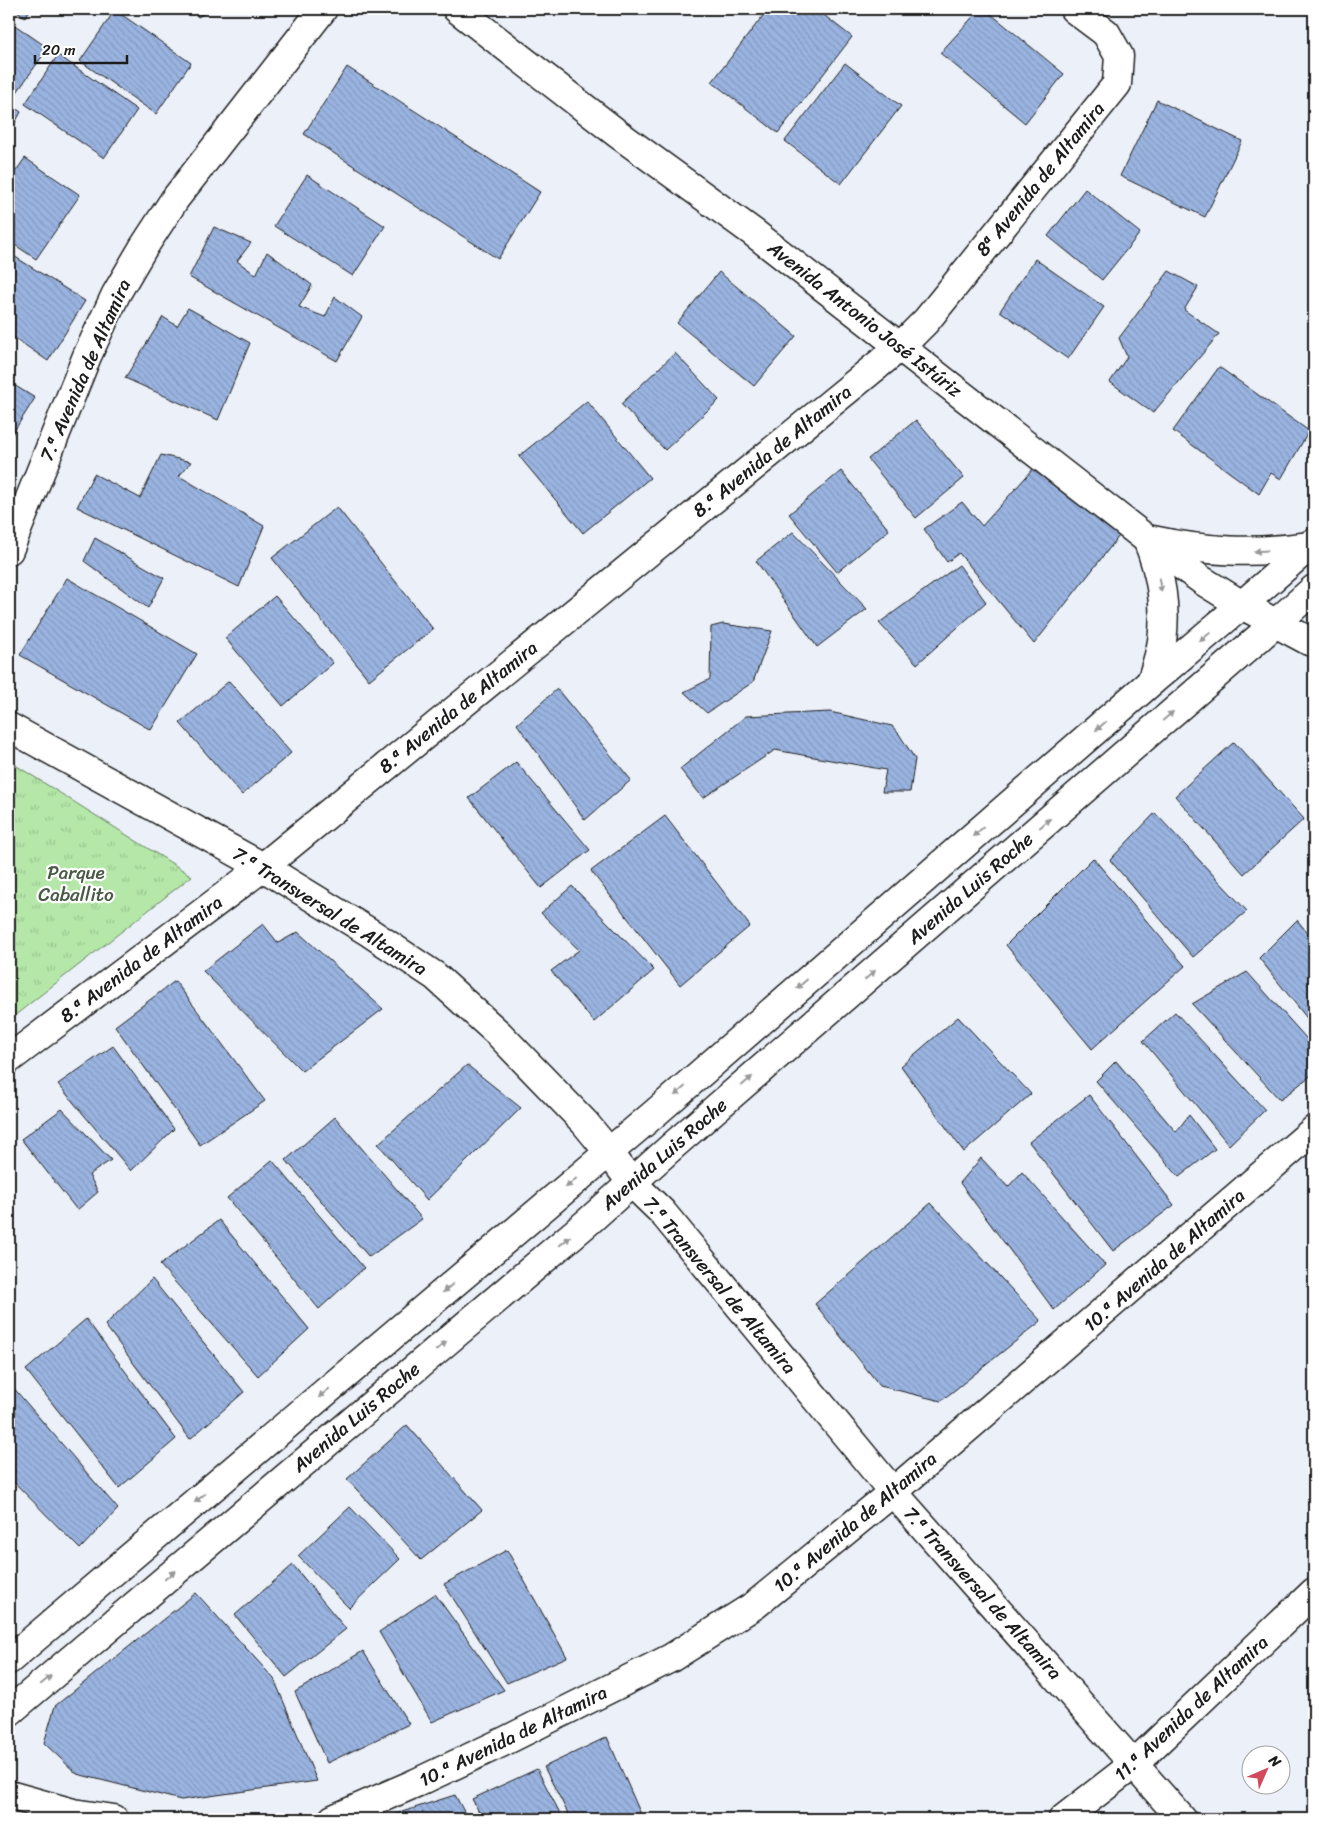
<svg xmlns="http://www.w3.org/2000/svg" width="1323" height="1828" font-family="Sriracha,sans-serif">
<style>
.park{fill:url(#park-tufts);stroke:#688262}
.building{fill:url(#building-back-hatch);stroke:#1c1c1c}
.lines{fill:none;stroke-linecap:round;stroke-linejoin:round}
.street-casing{stroke:#1c1c1c;stroke-width:31}
.secondary-casing{stroke:#1c1c1c;stroke-width:31}
.street{stroke:#fff;stroke-width:28}
.secondary{stroke:#fff;stroke-width:28}
.oneway{fill:#999}
.labels{text-anchor:middle;dominant-baseline:central;stroke-width:4.5;stroke-linejoin:round;paint-order:stroke}
.street-label{font-size:19px;fill:#1c1c1c;stroke:#fff}
.park-label{font-size:19px;fill:#4a5946;stroke:#fff}
</style>
<defs>
<pattern id="park-tufts" width="24" height="20" patternUnits="userSpaceOnUse" patternTransform="scale(1.25)"><rect width="24" height="20" fill="#b4e7a8"/><path d="M3 7l-1-3M5 7V3M7 7l1-3M15 17l-1-3M17 17v-4M19 17l1-3" fill="none" stroke="#9ac690"/></pattern>
<pattern id="building-back-hatch" width="6" height="6" patternUnits="userSpaceOnUse" patternTransform="scale(1.25)"><rect width="6" height="6" fill="#9ab4e1"/><path d="M-1 5l2 2M0 0l6 6M5-1l2 2" fill="none" stroke="#849ac0"/></pattern>
</defs>
<rect width="100%" height="100%" fill="#ebf0f9"/>
<filter id="ink" filterUnits="userSpaceOnUse"><feTurbulence type="fractalNoise" baseFrequency=".02" numOctaves="2"/><feDisplacementMap in="SourceGraphic" scale="10" xChannelSelector="R" yChannelSelector="G"/><feConvolveMatrix kernelMatrix="1 2 1 2 8 2 1 2 1" color-interpolation-filters="sRGB"/></filter>
<g filter="url(#ink)">
<!-- park -->
<path class="park" d="M9 761 192 876 9 1020Z"/>
<!-- building -->
<g class="building">
<path d="M14 9H31L25 17Z"/>
<path d="M192 9H212L198 17Z"/>
<path d="M768 9H816L852 37 778 133 712 82Z"/>
<path d="M980 9H985L1064 74 1025 123 940 53Z"/>
<path d="M115 10 191 63 156 114 80 61Z"/>
<path d="M9 21 48 48 15 95 9 91Z"/>
<path d="M58 55 137 110 104 158 25 104Z"/>
<path d="M845 63 901 106 841 184 785 141Z"/>
<path d="M347 67 540 192 498 259 304 134Z"/>
<path d="M1157 100 1242 141 1205 217 1120 176Z"/>
<path d="M9 104 21 112 9 134Z"/>
<path d="M25 158 80 195 36 259 9 241V181Z"/>
<path d="M307 175 385 226 353 276 274 226Z"/>
<path d="M1085 189 1140 233 1102 280 1048 236Z"/>
<path d="M214 227 251 243 237 261 256 275 267 252 312 285 299 307 325 317 335 297 362 317 337 361 189 277Z"/>
<path d="M9 253 85 301 48 361 9 334Z"/>
<path d="M1035 259 1104 307 1068 359 1000 311Z"/>
<path d="M1169 271 1198 287 1184 310 1219 334 1153 413 1110 382 1127 357 1119 338Z"/>
<path d="M719 272 796 336 754 386 677 323Z"/>
<path d="M188 308 250 343 218 420 125 378 163 317 177 326Z"/>
<path d="M675 353 719 400 665 450 621 404Z"/>
<path d="M1219 367 1309 431 1281 479 1271 473 1259 494 1173 431Z"/>
<path d="M9 382 35 398 9 439Z"/>
<path d="M587 401 650 478 583 533 519 456Z"/>
<path d="M916 420 964 478 916 518 868 459Z"/>
<path d="M161 455 191 462 179 476 264 526 239 587 77 507 94 474 140 498Z"/>
<path d="M1034 468 1119 536 1034 644 959 553 947 562 924 529 962 502 982 526Z"/>
<path d="M841 471 889 530 837 572 789 514Z"/>
<path d="M337 507 433 629 369 680 272 558Z"/>
<path d="M793 532 867 609 817 647 756 561Z"/>
<path d="M95 538 164 578 148 608 84 561Z"/>
<path d="M959 565 986 602 917 664 879 623Z"/>
<path d="M67 578 197 654 151 730 20 655Z"/>
<path d="M275 596 333 663 283 706 225 638Z"/>
<path d="M723 624 772 631 753 682 707 713 684 692 710 679 711 627Z"/>
<path d="M229 681 291 753 242 795 180 723Z"/>
<path d="M557 689 631 780 585 820 517 724Z"/>
<path d="M830 712 892 726 899 734 915 759 910 792H882L886 770 775 750 703 798 680 769 746 716Z"/>
<path d="M1234 742 1304 819 1244 874 1175 796Z"/>
<path d="M516 762 590 850 541 888 469 798Z"/>
<path d="M1155 813 1247 911 1193 957 1110 860Z"/>
<path d="M665 816 750 926 680 985 591 871Z"/>
<path d="M1093 858 1185 966 1092 1049 1006 945Z"/>
<path d="M572 886 654 970 594 1022 551 971 579 950 541 913Z"/>
<path d="M1314 901V919L1306 909Z"/>
<path d="M1297 920 1314 941V1027L1259 958Z"/>
<path d="M263 924 278 943 298 932 383 1009 302 1071 203 971Z"/>
<path d="M1247 972 1314 1047V1073L1280 1100 1192 1004Z"/>
<path d="M175 981 265 1101 200 1145 115 1026Z"/>
<path d="M1175 1012 1265 1110 1229 1145 1143 1041Z"/>
<path d="M958 1017 1031 1094 964 1152 901 1066Z"/>
<path d="M113 1046 174 1129 131 1171 58 1084Z"/>
<path d="M1116 1061 1176 1132 1189 1115 1215 1149 1179 1177 1096 1081Z"/>
<path d="M467 1065 521 1108 427 1200 378 1144Z"/>
<path d="M1089 1095 1174 1205 1113 1251 1029 1142Z"/>
<path d="M62 1109 111 1160 89 1175 98 1192 77 1210 21 1139Z"/>
<path d="M335 1117 422 1219 369 1257 286 1160Z"/>
<path d="M981 1158 1008 1187 1022 1172 1105 1265 1054 1310 960 1183Z"/>
<path d="M272 1160 364 1268 319 1309 227 1198Z"/>
<path d="M931 1203 1041 1321 941 1401 880 1386 815 1304Z"/>
<path d="M219 1220 309 1329 258 1376 160 1265Z"/>
<path d="M152 1279 244 1392 190 1439 105 1325Z"/>
<path d="M86 1319 176 1439 119 1488 26 1370Z"/>
<path d="M11 1385 118 1509 80 1549 9 1477V1388Z"/>
<path d="M407 1425 482 1510 421 1560 347 1479Z"/>
<path d="M350 1507 400 1559 349 1608 298 1556Z"/>
<path d="M507 1550 567 1657 507 1683 444 1584Z"/>
<path d="M293 1565 346 1629 286 1677 235 1615Z"/>
<path d="M196 1593 274 1679 317 1781 181 1800 77 1774 44 1743 55 1706Z"/>
<path d="M435 1594 504 1690 432 1722 379 1632Z"/>
<path d="M363 1651 409 1724 327 1763 295 1692Z"/>
<path d="M607 1737 643 1819H571L544 1767Z"/>
<path d="M537 1769 563 1819H483L472 1799Z"/>
<path d="M455 1795 468 1819H380Z"/>
</g>
<g class="lines">
<!-- street casing -->
<g class="street-casing">
<g id="street">
<path d="M457 9 618 134 754 233 1167 555 1203 581 1242 605 1314 542"/>
<path d="M1152 540C1208 552 1252 554 1309 546"/>
<path d="M9 550 87 356 116 294 143 248 175 199 323 9"/>
<path d="M1277 622 1314 589"/>
<path d="M9 727 263 867 369 932 435 976 499 1034 585 1123 608 1151 631 1182 662 1212 893 1492 1182 1819"/>
<path d="M9 1059 263 867 901 346 926 321 943 300 1117 84 1119 56 1106 33 1074 9"/>
<path d="M9 1795 73 1813 114 1819"/>
<path d="M333 1819 416 1783 503 1742 671 1658 755 1605 893 1492 1314 1130"/>
<path d="M1063 1819 1134 1764 1314 1592"/>
</g>
</g>
<!-- secondary casing -->
<g class="secondary-casing">
<g id="secondary">
<path d="M1147 539C1160 571 1167 606 1162 641 1160 655 1155 669 1151 682"/>
<path d="M9 1660 654 1114 1151 682 1242 605 1309 641 1314 642"/>
<path d="M9 1712 589 1221 676 1143 1277 622"/>
</g>
</g>
<!-- street -->
<use href="#street" class="street"/>
<!-- secondary -->
<use href="#secondary" class="secondary"/>
</g>
<!-- one-way arrows -->
<defs><path id="oneway-solid" d="M-6-.8H1V-3.2L6.5 0L1 3.2V.8H-6Z" transform="scale(1.25)"/></defs>
<g class="oneway">
<use href="#oneway-solid" transform="translate(1261 551) rotate(177)"/>
<use href="#oneway-solid" transform="translate(1160 585) rotate(80)"/>
<use href="#oneway-solid" transform="translate(1205 637) rotate(140)"/>
<use href="#oneway-solid" transform="translate(1168 716) rotate(-41)"/>
<use href="#oneway-solid" transform="translate(1101 726) rotate(139)"/>
<use href="#oneway-solid" transform="translate(1045 823) rotate(-41)"/>
<use href="#oneway-solid" transform="translate(978 832) rotate(139)"/>
<use href="#oneway-solid" transform="translate(870 975) rotate(-41)"/>
<use href="#oneway-solid" transform="translate(802 984) rotate(139)"/>
<use href="#oneway-solid" transform="translate(747 1081) rotate(-41)"/>
<use href="#oneway-solid" transform="translate(680 1091) rotate(139)"/>
<use href="#oneway-solid" transform="translate(571 1183) rotate(139)"/>
<use href="#oneway-solid" transform="translate(565 1241) rotate(-40)"/>
<use href="#oneway-solid" transform="translate(448 1288) rotate(140)"/>
<use href="#oneway-solid" transform="translate(441 1346) rotate(-40)"/>
<use href="#oneway-solid" transform="translate(324 1393) rotate(140)"/>
<use href="#oneway-solid" transform="translate(200 1498) rotate(140)"/>
<use href="#oneway-solid" transform="translate(170 1575) rotate(-40)"/>
<use href="#oneway-solid" transform="translate(46 1680) rotate(-40)"/>
</g>
</g>
<g class="labels">
<!-- street labels -->
<g class="street-label">
<text transform="translate(1040 179) rotate(-51)">8ª Avenida de Altamira</text>
<text transform="translate(865 319) rotate(38)">Avenida Antonio José Istúriz</text>
<text transform="translate(85 370) rotate(-66)">7.ª Avenida de Altamira</text>
<text transform="translate(772 451) rotate(-39)">8.ª Avenida de Altamira</text>
<text transform="translate(458 707) rotate(-39)">8.ª Avenida de Altamira</text>
<text transform="translate(970 888) rotate(-41)">Avenida Luis Roche</text>
<text transform="translate(330 911) rotate(32)">7.ª Transversal de Altamira</text>
<text transform="translate(141 959) rotate(-37)">8.ª Avenida de Altamira</text>
<text transform="translate(664 1154) rotate(-41)">Avenida Luis Roche</text>
<text transform="translate(1164 1260) rotate(-41)">10.ª Avenida de Altamira</text>
<text transform="translate(720 1285) rotate(50)">7.ª Transversal de Altamira</text>
<text transform="translate(356 1417) rotate(-40)">Avenida Luis Roche</text>
<text transform="translate(855 1522) rotate(-40)">10.ª Avenida de Altamira</text>
<text transform="translate(983 1593) rotate(48)">7.ª Transversal de Altamira</text>
<text transform="translate(1191 1708) rotate(-43)">11.ª Avenida de Altamira</text>
<text transform="translate(513 1736) rotate(-26)">10.ª Avenida de Altamira</text>
</g>
<!-- park labels -->
<g class="park-label">
<text x="76" y="872">Parque<tspan x="76" dy="22">Caballito</tspan></text>
</g>
</g>
<!-- margin -->
<rect width="1323" height="1828" fill="none" stroke="#fff" stroke-width="30"/>
<rect x="15" y="15" width="1293" height="1798" fill="none" stroke="#1c1c1c" stroke-width="2" filter="url(#ink)"/>
<!-- north arrow -->
<g transform="translate(1266 1770) rotate(45)"><circle r="24" fill="#ffffff" stroke="#a4a4a4"/>
<path d="M0-4L9 19L0 12L-9 19Z" fill="#d1495b"/>
<text y="-8" font-size="14" font-weight="bold" text-anchor="middle" fill="#1c1c1c">N</text>
</g>
<!-- scale -->
<path d="M35 55v8h92v-8" fill="none" stroke="#1c1c1c" stroke-width="2.5"/>
<text x="42" y="55" font-size="15" fill="#1c1c1c" stroke="#ffffff" stroke-width="4" paint-order="stroke">20 m</text>
</svg>
